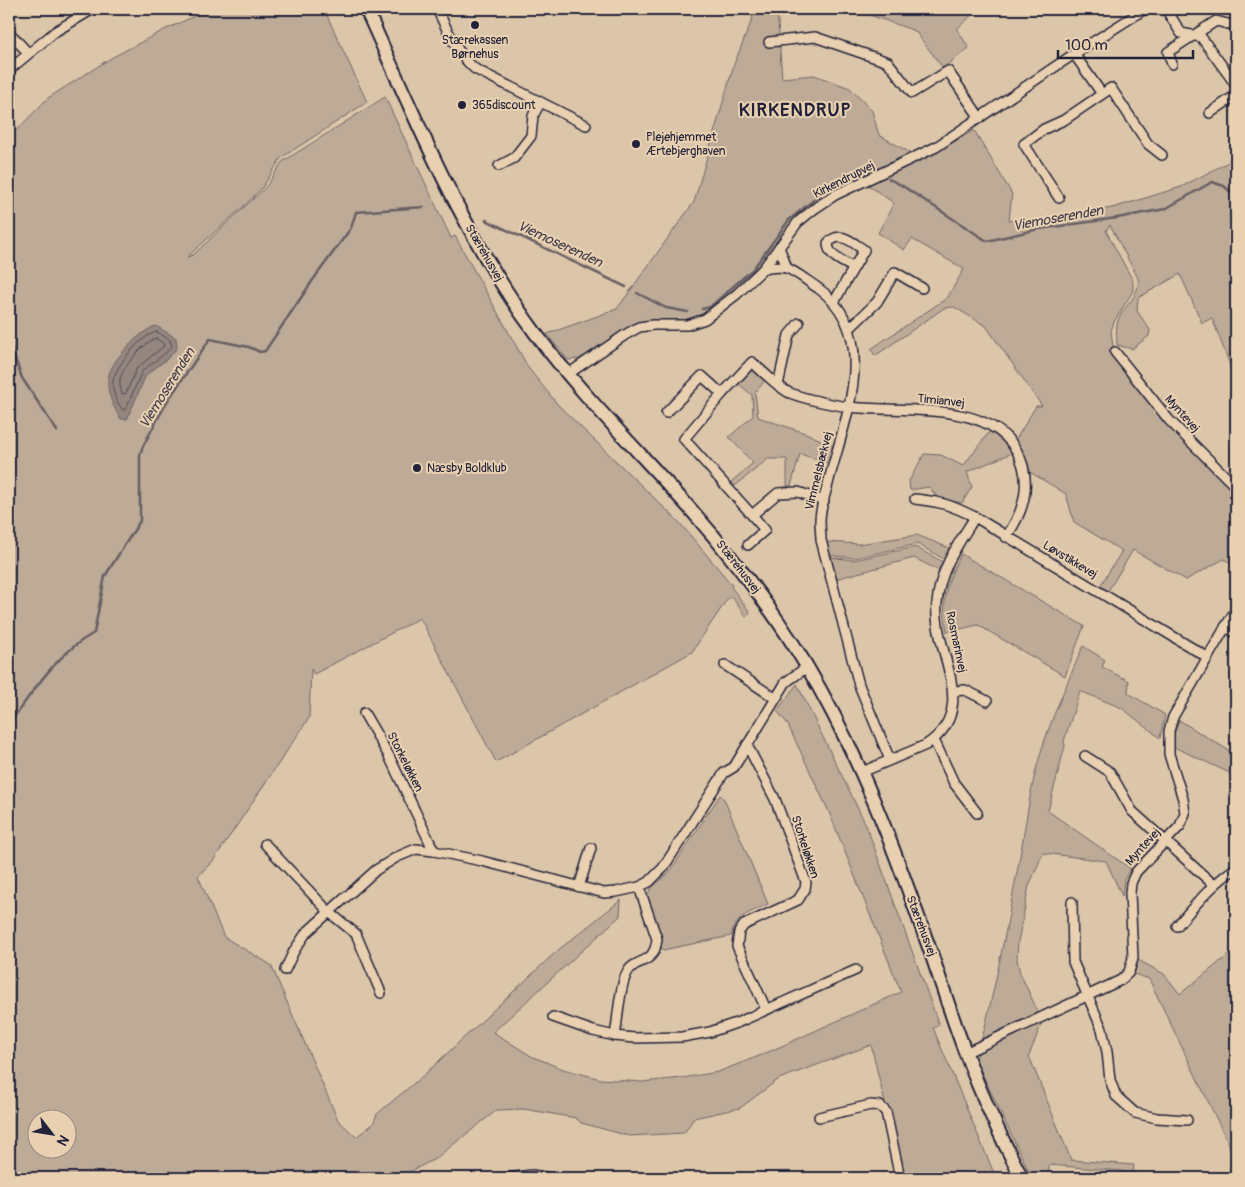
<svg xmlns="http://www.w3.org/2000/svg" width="1245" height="1187" font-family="Pangolin,sans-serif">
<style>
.green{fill:#bdaa97;stroke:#706669;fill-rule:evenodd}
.water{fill:#95877f;stroke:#675f64}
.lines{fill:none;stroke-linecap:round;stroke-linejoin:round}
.shore{stroke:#504a56;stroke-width:1}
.stream{stroke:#675f64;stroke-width:2.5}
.street-casing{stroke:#22223b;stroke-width:12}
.secondary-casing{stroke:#22223b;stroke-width:16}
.street{stroke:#e8d0b0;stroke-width:9}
.secondary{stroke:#e8d0b0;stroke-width:12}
.poi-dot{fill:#22223b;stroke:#e8d0b0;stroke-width:2}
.labels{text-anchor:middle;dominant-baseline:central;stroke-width:4;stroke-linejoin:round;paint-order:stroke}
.poi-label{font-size:12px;fill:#22223b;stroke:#e8d0b0;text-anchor:start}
.street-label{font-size:12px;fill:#22223b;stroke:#e8d0b0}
.water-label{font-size:14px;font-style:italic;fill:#44404f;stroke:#e8d0b0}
.district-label{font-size:18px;font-weight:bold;letter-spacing:1px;fill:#22223b;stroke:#e8d0b0}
</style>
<rect width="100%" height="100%" fill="#dcc6a9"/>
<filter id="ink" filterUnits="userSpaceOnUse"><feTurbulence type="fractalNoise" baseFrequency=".02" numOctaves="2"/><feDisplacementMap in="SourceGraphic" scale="10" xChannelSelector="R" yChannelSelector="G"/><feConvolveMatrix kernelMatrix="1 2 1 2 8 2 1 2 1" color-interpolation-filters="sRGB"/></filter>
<g filter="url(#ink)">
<!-- green -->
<g class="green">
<path d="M210 9H324L367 102 281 158 262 188 245 205 187 257 193 255 266 187 282 162 385 97 451 238 455 236 529 369 558 405 679 522 732 585 731 587 750 612 746 617 732 597 728 598 692 652 496 762 420 618 314 674 311 669 309 718 213 861 198 876 224 937 271 965 338 1120 356 1137 373 1124 377 1114 425 1074 557 951 621 900 620 916 493 1032 531 1056 563 1069 601 1079 642 1082 682 1078 718 1072 764 1054 901 992 829 812 787 723 777 711 797 684 866 825 939 1025 933 1028 996 1178H903L871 1045 779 1079 740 1108 694 1118 684 1133 629 1136 581 1123 576 1118 524 1109 497 1110 435 1159 397 1178H9V138L48 98 111 58 164 30ZM156 326 167 359 146 374 127 419ZM38 1120H68V1150H38Z"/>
<path d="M754 9H777L782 78 814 75 850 88 872 111 879 135 923 160 974 130 1012 194 1009 220 1028 225 1116 207 1181 187 1236 158V376L1233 373 1212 318 1202 323 1180 274 1138 298 1137 311 1150 330 1149 336 1132 349 1117 345C1117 338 1116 331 1117 324 1121 306 1141 298 1138 278L1110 225 1106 231 1133 281V291L1114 322 1111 331 1114 354 1166 421 1236 491V567L1224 559 1186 580 1133 550 1108 591 1100 586 1122 551 1074 522 1066 494 1030 472 1026 459 1015 441 1036 406H1042L986 326 954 307 944 308 875 356 871 349 947 298 964 269 912 239 904 250 878 233 894 203 859 179 813 204 792 222 757 270 727 299 697 318 685 322 625 332 579 359 568 360 547 334 617 309 694 202 734 64 752 20Z"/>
<path d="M853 9H978L957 29 969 48 943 68 915 31Z"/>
<path d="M751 371H757L766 379 755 393 758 417 808 434 833 446 829 463 800 454 791 486H787V459H768L735 486 731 482 753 463 729 437 753 416 752 395 739 384Z"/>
<path d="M990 431 1006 442 1012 453 967 472 972 487 962 503 938 498 929 487 910 490 909 481 924 454 941 455 963 466Z"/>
<path d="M917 535 949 548 944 559 917 544 855 558 828 555 827 542 859 544Z"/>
<path d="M915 547 943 562 938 570 914 558 835 579 829 557 854 560Z"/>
<path d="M961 554 1084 626 1065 676 978 625 947 632C941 602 946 581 961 554Z"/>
<path d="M1083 646 1105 660 1102 667 1129 681 1128 693 1165 715 1160 738 1122 708 1080 691 1064 741 1065 746 1048 811 1131 869 1124 879 1122 896 1106 861 1043 853 1029 886 1018 942 1017 959 1020 973 1038 1012 982 1039C998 975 1010 910 1022 845 1027 815 1031 785 1040 755 1051 718 1068 682 1083 646Z"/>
<path d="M1179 720 1236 755V776L1174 747V734Z"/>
<path d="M720 795 724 799 768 904C750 913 736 915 731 936L663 950 661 948 662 940 646 897C651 885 663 880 671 870Z"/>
<path d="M1236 949V1178H1228L1233 1153 1149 979 1134 974 1138 960 1164 974 1180 994Z"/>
<path d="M1042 1022 1029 1056 1071 1160 1134 1165 1133 1173 1186 1178H1127L1122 1171 1049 1165 1048 1178H1032L975 1059 979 1052Z"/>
</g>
<!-- water -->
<path class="water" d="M156 326 176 338 177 348 167 359 146 375 127 419H121C113 406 107 395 108 379 109 362 141 330 156 326Z"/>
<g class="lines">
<!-- shore -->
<g class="shore">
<path d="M157 332 170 340 172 347 163 355 142 371 126 409 123 410C116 402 110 387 114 377 119 363 142 334 157 332Z"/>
<path d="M156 338 163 343 164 346 137 368 126 393 122 394C121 390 119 383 120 379 123 366 144 343 156 338Z"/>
</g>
<!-- stream -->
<g class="stream">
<path d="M889 179 901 185 987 241 1039 229 1117 218 1165 209 1212 182 1224 186 1236 197"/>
<path d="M486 220 626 287"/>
<path d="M637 293 666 308 688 312"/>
<path d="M702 309 710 307 753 269 789 220 826 190 866 167 872 170"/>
<path d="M9 329 14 356 22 378 57 431"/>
<path d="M9 724C33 691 57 653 94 633L105 576 140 521V455L143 446 168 400 210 339 249 347 260 352 265 351 313 280 351 228 356 212 424 207"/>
</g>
<!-- street casing -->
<g class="street-casing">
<g id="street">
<path d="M437 9C448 31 456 53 475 69L586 125"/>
<path d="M1166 9 1181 33 1201 37 1236 85"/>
<path d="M9 32 28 53"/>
<path d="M769 42 815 37 888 62 912 93 948 71 980 118"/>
<path d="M1074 54 1102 94"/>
<path d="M1172 64 1168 52 1216 21 1228 24"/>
<path d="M9 70 56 31 93 9"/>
<path d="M1210 113 1236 95"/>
<path d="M499 166 514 158 531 136 533 116 540 103"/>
<path d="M1059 198 1024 144 1044 129 1064 120 1111 88 1148 144 1162 155"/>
<path d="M779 247 787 268"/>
<path d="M763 269C770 268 779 266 786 268 794 270 810 283 818 288 882 334 845 418 829 480 826 493 820 507 820 521 820 527 821 534 821 540L859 685 890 760"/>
<path d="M834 302 864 250C852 242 840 230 828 243 828 257 844 262 854 268"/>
<path d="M849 329 877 302 895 272 922 288"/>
<path d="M1115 352 1169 420 1236 487"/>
<path d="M568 374 625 335 639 327 653 325H687L705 319 737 294 763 269 798 222 814 209 835 195 936 147 1074 54 1145 9"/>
<path d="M778 385 789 335 799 323"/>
<path d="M666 413 702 376 722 394"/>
<path d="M915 499C942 502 951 505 975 517L1207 657"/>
<path d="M824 501 798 492 778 493 752 515 684 439 722 394 752 362C761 370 781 390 790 393 805 399 834 405 849 407 904 414 1003 396 1023 466 1030 492 1021 516 1006 537"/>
<path d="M748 545 765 530 752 515"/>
<path d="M1225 627 1236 633"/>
<path d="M725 665 775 698"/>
<path d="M954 691 965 690 987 701"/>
<path d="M364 713 389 756 434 851"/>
<path d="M934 740 954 783 977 813"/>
<path d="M747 745 775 799 806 882 805 889 798 900 744 925 739 932 737 946 766 1009"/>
<path d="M1085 756 1110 772 1132 811 1214 885"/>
<path d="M862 772 926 745C982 708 932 652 937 603 940 569 957 546 975 517"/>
<path d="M265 844 329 912 356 934 381 993"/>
<path d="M579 887 591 848"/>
<path d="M1072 902 1073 962 1102 1029 1107 1052 1110 1080 1116 1096 1135 1113 1157 1118 1187 1120"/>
<path d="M1177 926C1195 905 1213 883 1236 868"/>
<path d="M285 970 294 951 306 933 376 870 397 857 416 849 434 851 482 861 604 893 616 892 639 887 649 882 663 868 724 773 734 767 786 682 807 667"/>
<path d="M553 1017 593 1031 615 1036 634 1038 682 1037 710 1032 739 1022 856 970"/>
<path d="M615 1036C618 1019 619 990 626 975 634 956 654 968 657 939L639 887"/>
<path d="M965 1053 1121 980 1129 972 1133 958 1130 893 1131 883 1136 872 1180 826 1185 813 1183 799 1169 754V731L1173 717 1236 609"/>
<path d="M819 1117 871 1105 880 1106 886 1112 900 1178"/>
<path d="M507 1178 532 1175 550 1178"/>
</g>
</g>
<!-- secondary casing -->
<g class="secondary-casing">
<path id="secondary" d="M366 9C416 119 463 236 536 334 583 397 641 453 693 512 735 560 773 610 806 665 857 750 893 845 926 939 940 977 951 1016 966 1054 982 1097 1001 1138 1022 1178"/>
</g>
<!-- street -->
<use href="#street" class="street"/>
<!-- secondary -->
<use href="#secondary" class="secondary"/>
</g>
</g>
<!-- markers -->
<g class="poi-dot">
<circle cx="475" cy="25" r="5"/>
<circle cx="462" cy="105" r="5"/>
<circle cx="636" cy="144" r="5"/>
<circle cx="417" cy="468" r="5"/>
</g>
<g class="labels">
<!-- poi labels -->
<g class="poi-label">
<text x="475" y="40" text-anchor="middle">Stærekassen<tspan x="475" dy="14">Børnehus</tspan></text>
<text x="472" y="105">365discount</text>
<text x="646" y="137">Plejehjemmet<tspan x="646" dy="14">Ærtebjerghaven</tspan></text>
<text x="427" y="468">Næsby Boldklub</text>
</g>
<!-- street labels -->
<g class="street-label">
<text transform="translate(844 180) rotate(-27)">Kirkendrupvej</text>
<text transform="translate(484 253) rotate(60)">Stærehusvej</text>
<text transform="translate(941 401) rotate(6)">Timianvej</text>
<text transform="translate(1182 414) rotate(48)">Myntevej</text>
<text transform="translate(819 471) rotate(-76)">Vimmelsbækvej</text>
<text transform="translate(1070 560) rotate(31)">Løvstikkevej</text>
<text transform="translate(738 567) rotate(52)">Stærehusvej</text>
<text transform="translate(956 642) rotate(78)">Rosmarinvej</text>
<text transform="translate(405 762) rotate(63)">Storkeløkken</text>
<text transform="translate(805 847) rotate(72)">Storkeløkken</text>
<text transform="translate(1143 847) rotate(-48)">Myntevej</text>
<text transform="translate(921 926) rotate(69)">Stærehusvej</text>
</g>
<!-- water labels -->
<g class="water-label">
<text transform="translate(1058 218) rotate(-10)">Viemoserenden</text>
<text transform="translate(560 244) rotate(25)">Viemoserenden</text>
<text transform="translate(167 388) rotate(-58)">Viemoserenden</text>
</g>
<!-- district labels -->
<g class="district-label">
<text x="795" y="110">KIRKENDRUP</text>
</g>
</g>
<!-- margin -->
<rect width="1245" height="1187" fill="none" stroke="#e8d0b0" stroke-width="30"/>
<rect x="15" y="15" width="1215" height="1157" fill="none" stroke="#22223b" stroke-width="2" filter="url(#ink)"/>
<!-- north arrow -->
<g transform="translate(52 1134) rotate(121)"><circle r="24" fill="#e8d0b0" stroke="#998a81"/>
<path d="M0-4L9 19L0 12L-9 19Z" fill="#22223b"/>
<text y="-8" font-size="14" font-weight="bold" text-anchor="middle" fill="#22223b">N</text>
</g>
<!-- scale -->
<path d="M1058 50v8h135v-8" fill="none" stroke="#22223b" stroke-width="2.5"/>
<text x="1065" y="50" font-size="15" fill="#22223b" stroke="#e8d0b0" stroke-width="4" paint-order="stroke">100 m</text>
</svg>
